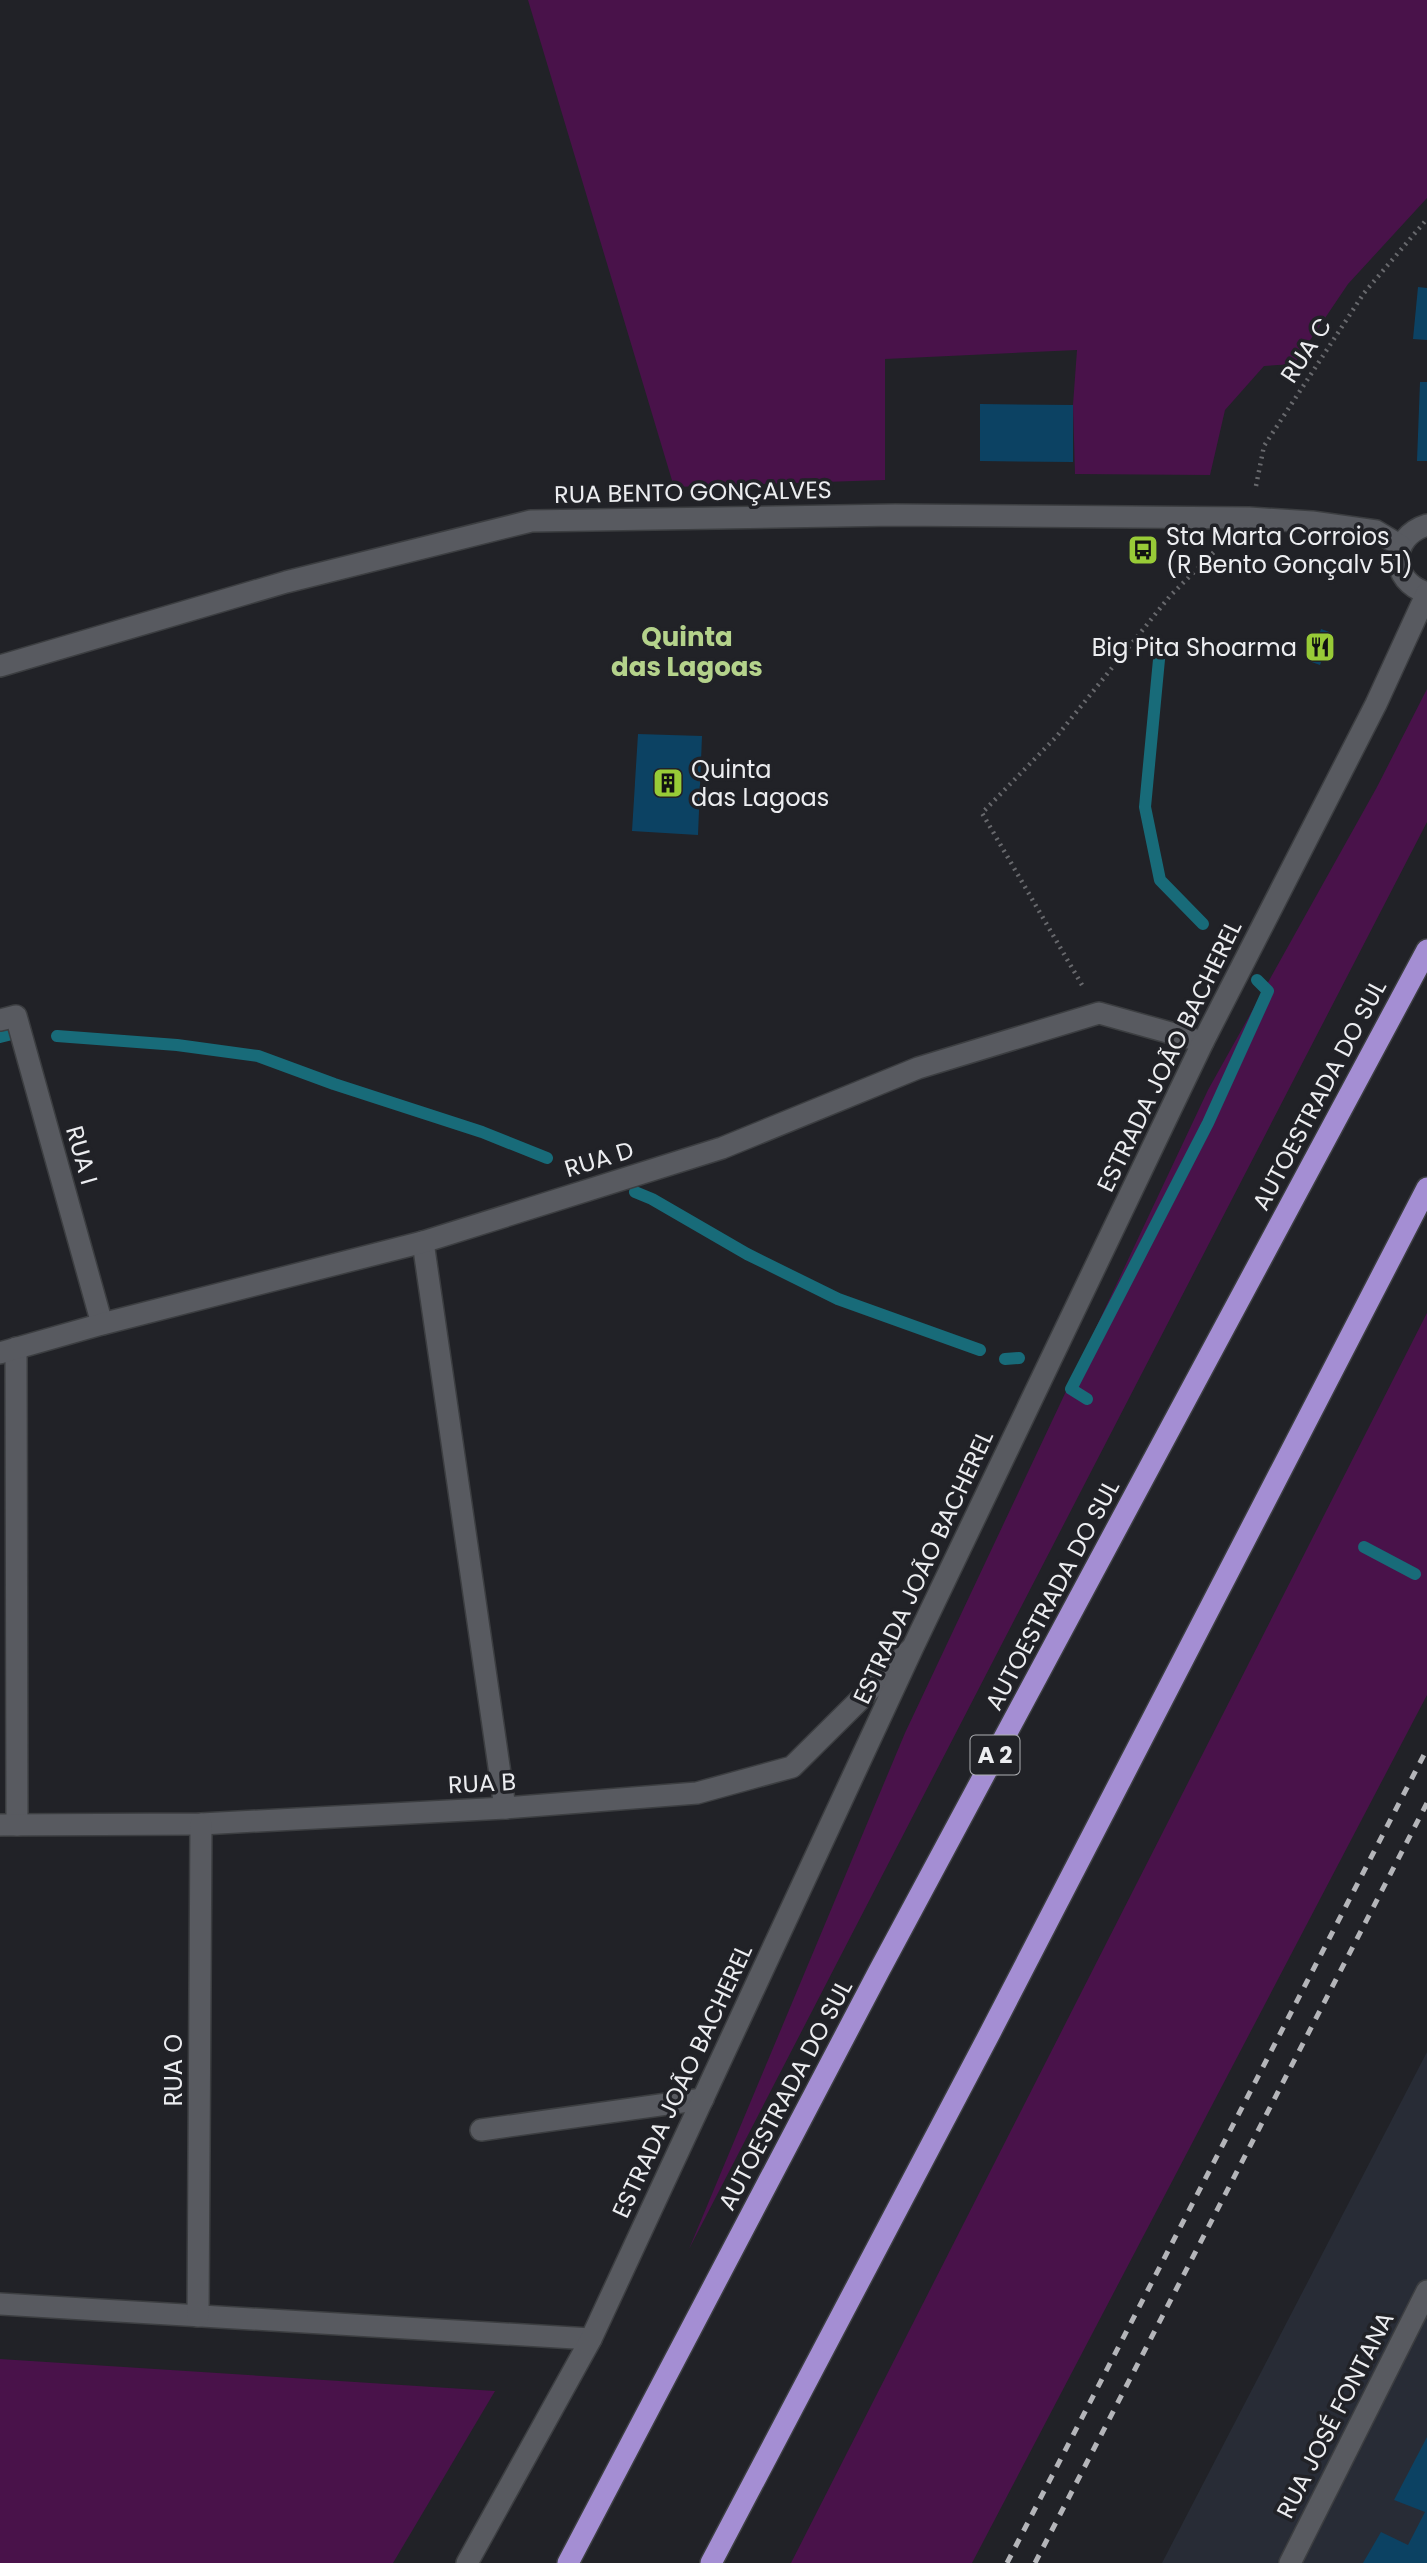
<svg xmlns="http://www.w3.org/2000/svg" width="1427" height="2563" font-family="Poppins,sans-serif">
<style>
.built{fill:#282c36}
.green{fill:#49124a}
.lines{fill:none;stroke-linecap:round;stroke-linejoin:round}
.stream{stroke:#186b79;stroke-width:12}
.building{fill:#0c4263}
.minor-casing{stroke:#3c3e41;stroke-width:24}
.tertiary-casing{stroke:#3c3e41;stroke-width:24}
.motorway-casing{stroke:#3c3e41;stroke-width:24}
.path{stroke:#68696d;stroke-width:4.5;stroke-dasharray:2 5;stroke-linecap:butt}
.minor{stroke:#585a60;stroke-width:21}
.tertiary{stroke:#585a60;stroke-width:21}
.motorway{stroke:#a48ed3;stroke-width:21}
.rail{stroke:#b4b5b9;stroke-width:5;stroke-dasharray:9 9;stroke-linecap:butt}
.labels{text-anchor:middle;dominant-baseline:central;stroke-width:7;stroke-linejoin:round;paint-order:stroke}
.shield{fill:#212227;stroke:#afb0b4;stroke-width:2}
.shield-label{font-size:23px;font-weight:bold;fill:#ecedf0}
.street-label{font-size:24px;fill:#ecedf0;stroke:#212227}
.poi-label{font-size:24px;fill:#ecedf0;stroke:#212227;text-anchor:start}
.neighbourhood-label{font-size:26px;font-weight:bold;fill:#b4d28b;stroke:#212227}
</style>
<rect width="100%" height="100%" fill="#212227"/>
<!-- built -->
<path class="built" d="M1427 2052V2563H1162Z"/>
<!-- green -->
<g class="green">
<path d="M528 0H1427V198L1348 284 1294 364 1264 366 1225 410 1210 475 1075 474 1073 405 1077 350 885 359V480L674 487Z"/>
<path d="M1427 689V822L689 2249 905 1733 1208 1090 1377 787Z"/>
<path d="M1427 1313V1695L972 2563H791Z"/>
<path d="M0 2359 495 2391 393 2563H0Z"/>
</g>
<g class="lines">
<!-- stream -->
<g class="stream">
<path d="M1160 649 1145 807 1160 880 1203 924"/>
<path d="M57 1036 177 1045 258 1056 334 1084 482 1132 547 1158"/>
<path d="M0 1037 16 1033"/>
<path d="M635 1192 652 1199 747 1254 838 1299 980 1350"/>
<path d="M1005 1359 1019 1358"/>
<path d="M1087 1399 1071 1389 1208 1123 1268 991 1257 980"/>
<path d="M1364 1547 1415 1574"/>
</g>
</g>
<!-- building -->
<g class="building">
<path d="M1418 287 1427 288V340L1413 339Z"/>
<path d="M1420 382H1427V461H1417Z"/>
<path d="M980 404 1073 405V462L980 461Z"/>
<path d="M1321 629 1332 633 1320 665 1309 661Z"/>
<path d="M638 734 702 736 698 835 632 831Z"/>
<path d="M1427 2437V2563H1363L1381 2532 1408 2545 1425 2512 1394 2500Z"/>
</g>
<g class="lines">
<!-- minor casing -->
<g class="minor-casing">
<g id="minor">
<path d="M0 1020 16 1016 102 1324"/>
<path d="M423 1242 505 1808"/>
<path d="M16 1348 17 1825"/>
<path d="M0 1353 102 1324 423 1242 722 1148 918 1068 1099 1013 1203 1042"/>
<path d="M0 1825 201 1824 505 1808 697 1793 792 1767 911 1649"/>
<path d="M481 2130 703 2099"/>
<path d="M0 2304 591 2339"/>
<path d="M198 2316 201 1824"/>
<path d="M1290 2563 1427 2291"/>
</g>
</g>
<!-- tertiary casing -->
<g class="tertiary-casing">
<g id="tertiary">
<path d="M1427 525C1389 537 1389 581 1427 593"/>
<path d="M0 666 286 582 531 521 895 515 1249 518 1312 522 1376 531 1401 546"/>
<path d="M467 2563 591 2339 913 1647 1203 1042 1376 704 1427 593"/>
</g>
</g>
<!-- motorway casing -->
<g class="motorway-casing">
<g id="motorway">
<path d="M568 2563 879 1971 1427 950"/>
<path d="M711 2563 991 2031 1427 1188"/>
</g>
</g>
<!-- path -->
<g class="path">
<path d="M1256 486 1264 446 1364 293 1427 219"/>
<path d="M1082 985 982 813 1057 736 1170 596 1216 550"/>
</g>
<!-- minor -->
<use href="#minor" class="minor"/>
<!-- tertiary -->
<use href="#tertiary" class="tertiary"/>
<!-- motorway -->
<use href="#motorway" class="motorway"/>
<!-- rail -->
<g class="rail">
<path d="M1007 2563 1427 1749"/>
<path d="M1035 2563 1427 1803"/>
</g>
</g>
<!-- icons -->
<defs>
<g id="bus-square" transform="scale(1.575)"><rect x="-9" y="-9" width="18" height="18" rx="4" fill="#98cb37" stroke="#212227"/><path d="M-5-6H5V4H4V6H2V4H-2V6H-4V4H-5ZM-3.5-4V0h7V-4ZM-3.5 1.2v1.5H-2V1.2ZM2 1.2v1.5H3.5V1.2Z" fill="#111"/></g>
<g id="restaurant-square" transform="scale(1.575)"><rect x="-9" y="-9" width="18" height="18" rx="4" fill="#98cb37" stroke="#212227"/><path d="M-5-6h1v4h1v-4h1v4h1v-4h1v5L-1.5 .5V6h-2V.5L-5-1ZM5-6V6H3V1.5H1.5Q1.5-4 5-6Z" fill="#111"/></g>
<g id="building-square" transform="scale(1.575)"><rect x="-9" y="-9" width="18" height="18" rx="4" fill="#98cb37" stroke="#212227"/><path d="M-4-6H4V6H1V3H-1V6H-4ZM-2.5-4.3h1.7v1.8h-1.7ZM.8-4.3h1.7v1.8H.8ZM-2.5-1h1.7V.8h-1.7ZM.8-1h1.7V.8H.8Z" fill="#111"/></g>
</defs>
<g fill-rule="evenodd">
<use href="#bus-square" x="1143" y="550"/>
<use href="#restaurant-square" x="1320" y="647"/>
<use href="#building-square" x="668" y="783"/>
</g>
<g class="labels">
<!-- shield labels -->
<rect class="shield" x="970.5" y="1735.5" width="49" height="39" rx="5"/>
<g class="shield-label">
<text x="995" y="1755">A 2</text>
</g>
<!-- street labels -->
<g class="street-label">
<text transform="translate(1306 350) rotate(-57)">RUA C</text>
<text transform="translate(693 492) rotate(-1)">RUA BENTO GONÇALVES</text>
<text transform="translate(1169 1056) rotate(-64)">ESTRADA JOÃO BACHEREL</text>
<text transform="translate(1319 1095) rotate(-62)">AUTOESTRADA DO SUL</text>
<text transform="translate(82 1155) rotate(74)">RUA I</text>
<text transform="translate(599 1159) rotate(-17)">RUA D</text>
<text transform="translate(923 1567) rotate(-65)">ESTRADA JOÃO BACHEREL</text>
<text transform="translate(1052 1595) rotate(-62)">AUTOESTRADA DO SUL</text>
<text transform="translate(482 1783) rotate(-3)">RUA B</text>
<text transform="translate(173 2070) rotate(-90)">RUA O</text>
<text transform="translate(682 2081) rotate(-65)">ESTRADA JOÃO BACHEREL</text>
<text transform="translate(785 2095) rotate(-62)">AUTOESTRADA DO SUL</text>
<text transform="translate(1335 2415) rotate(-63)">RUA JOSÉ FONTANA</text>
</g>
<!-- poi labels -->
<g class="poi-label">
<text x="1166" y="536">Sta Marta Corroios<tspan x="1166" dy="28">(R Bento Gonçalv 51)</tspan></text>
<text x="1297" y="647" text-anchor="end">Big Pita Shoarma</text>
<text x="691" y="769">Quinta<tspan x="691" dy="28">das Lagoas</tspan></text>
</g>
<!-- neighbourhood labels -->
<g class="neighbourhood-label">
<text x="687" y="637">Quinta<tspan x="687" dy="30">das Lagoas</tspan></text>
</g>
</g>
</svg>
